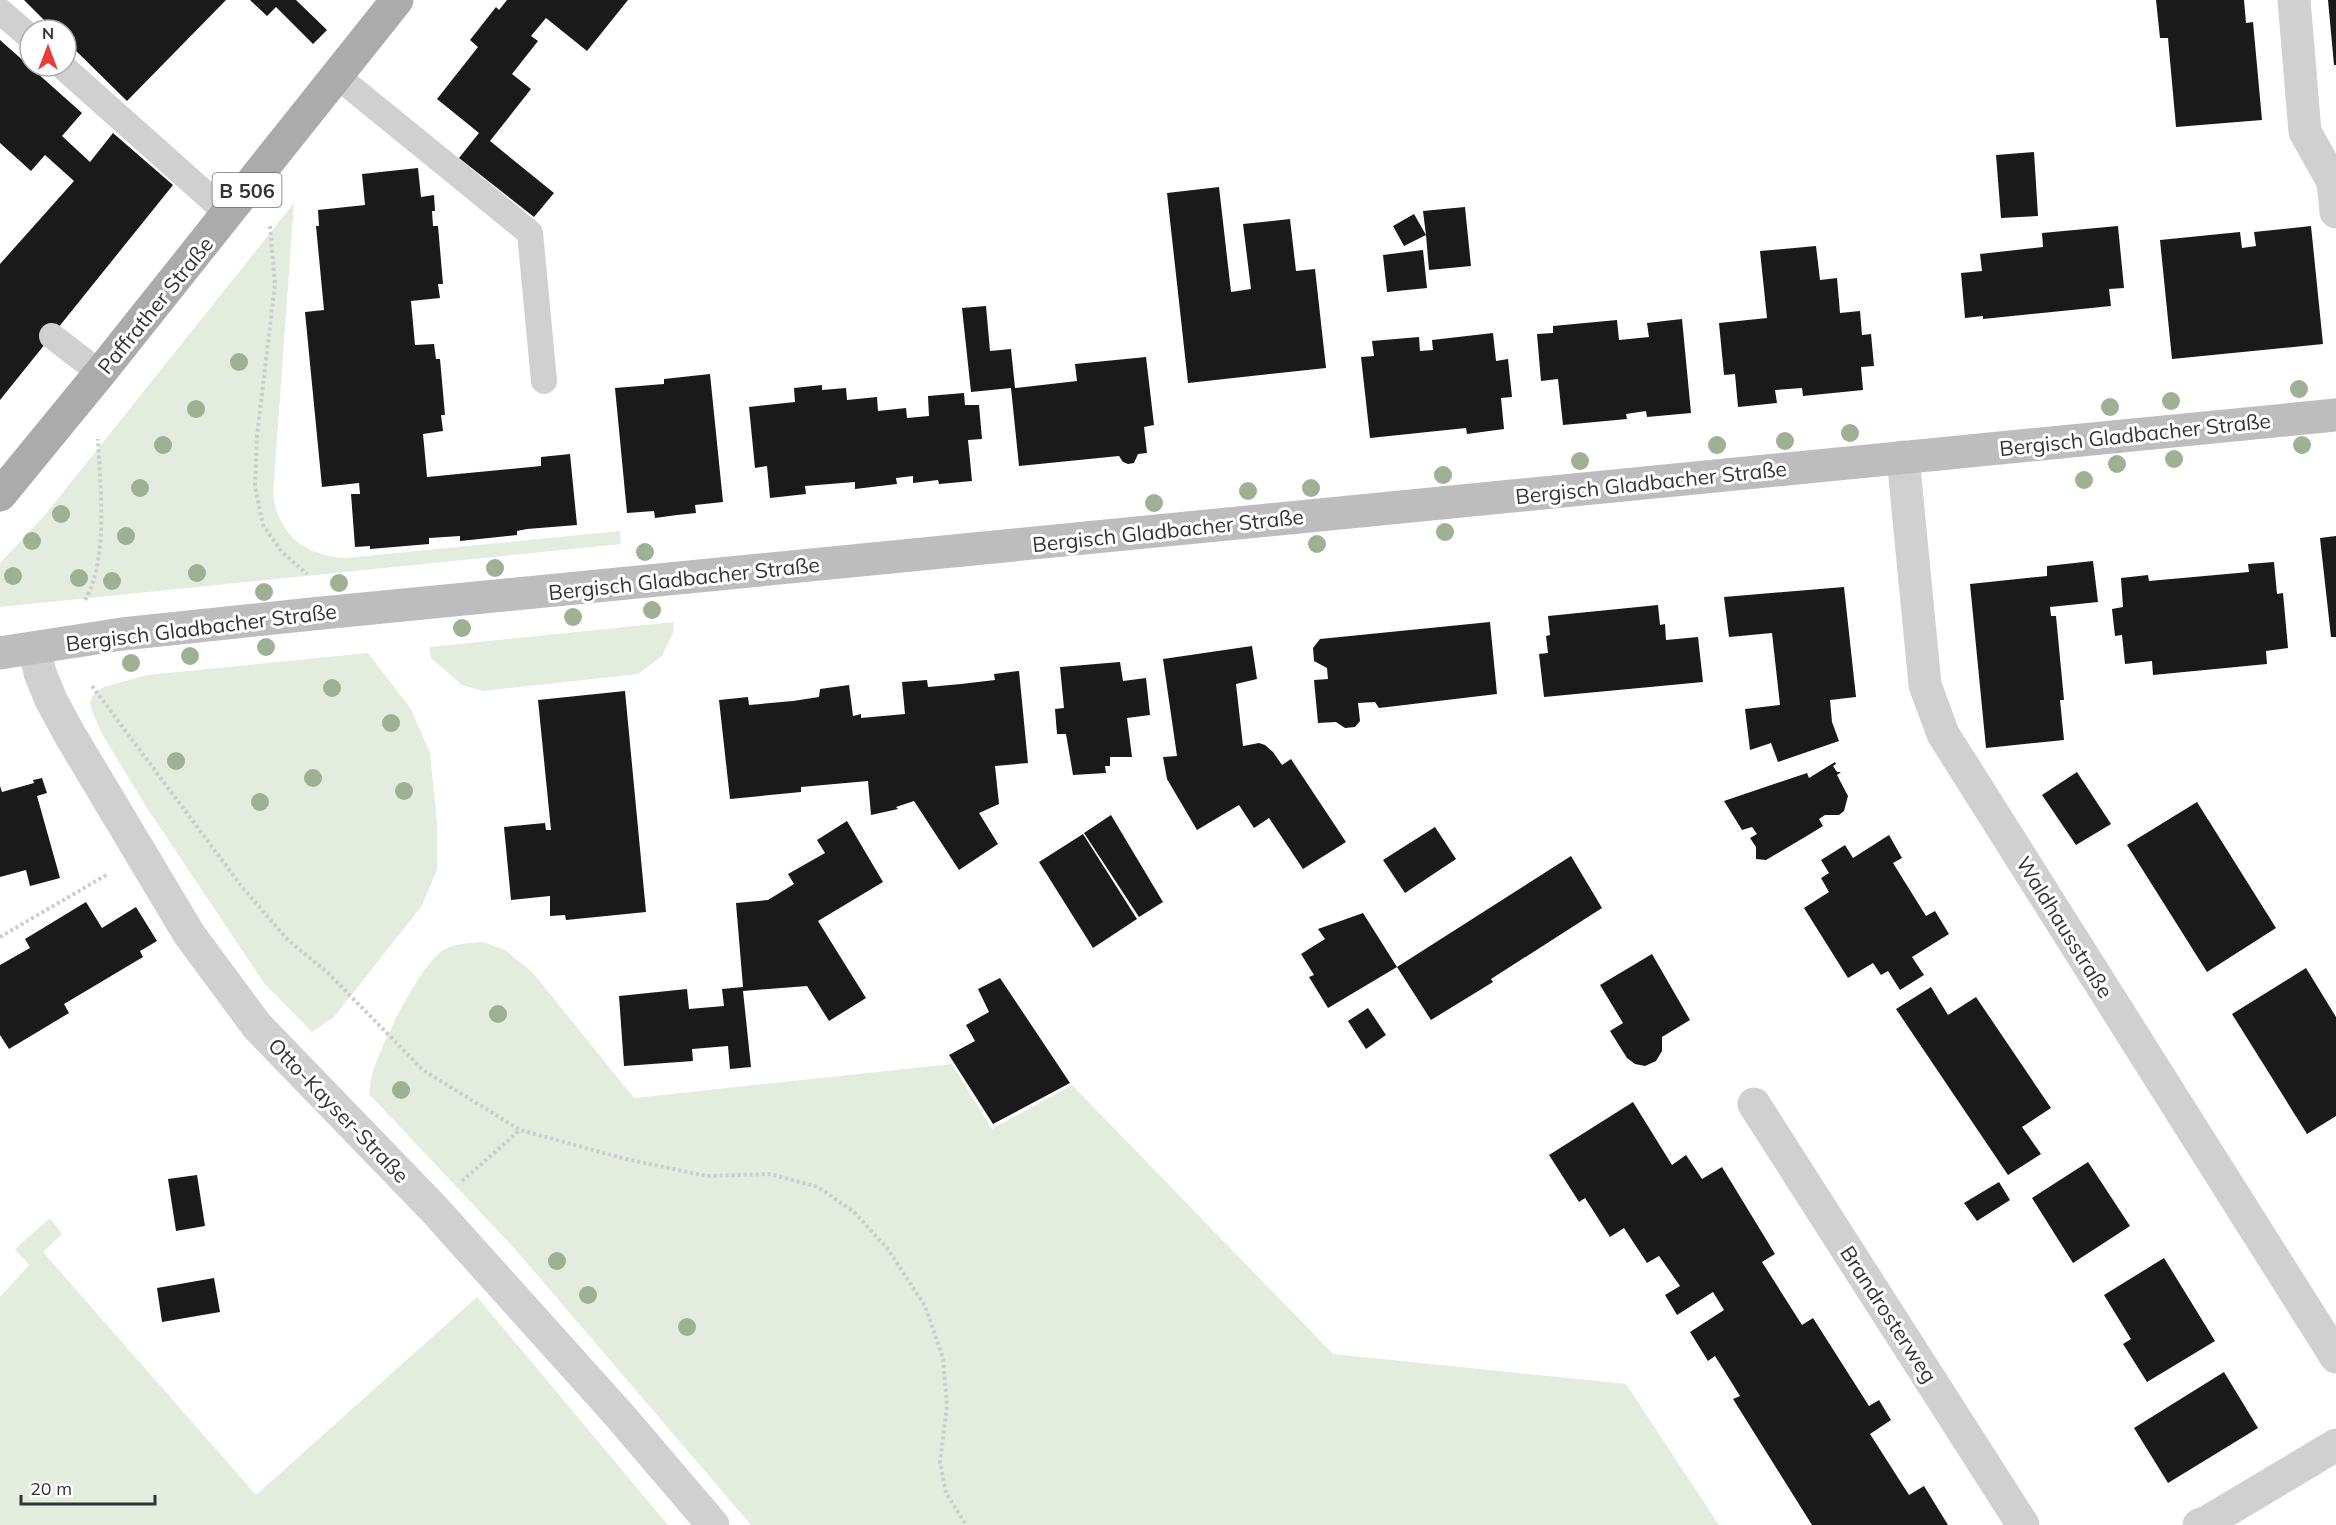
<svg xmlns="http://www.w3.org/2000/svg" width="2336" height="1525" font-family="Mulish,sans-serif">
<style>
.green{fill:#e4ecdf}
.building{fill:#1a1a1a}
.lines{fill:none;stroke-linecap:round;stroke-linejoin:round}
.path{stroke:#cdcdcd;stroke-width:4;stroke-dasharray:3 3;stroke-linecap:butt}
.service{stroke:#d0d0d0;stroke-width:26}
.minor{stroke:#d0d0d0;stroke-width:33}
.secondary{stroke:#bdbdbd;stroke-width:33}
.primary{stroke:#ababab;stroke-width:33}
.tree{fill:#9fb095}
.labels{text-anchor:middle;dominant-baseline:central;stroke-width:6;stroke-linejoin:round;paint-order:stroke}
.shield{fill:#fff;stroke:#707070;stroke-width:1.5}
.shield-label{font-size:20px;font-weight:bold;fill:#333}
.street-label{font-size:21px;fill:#333;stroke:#fff}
</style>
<rect width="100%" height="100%" fill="#fff"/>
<!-- green -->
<g class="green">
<path d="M294 203 273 495C279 536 306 556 346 558L620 531 621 544 0 607V563L45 515Z"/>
<path d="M674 622 673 633 662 656 638 674 483 691 462 685 431 658 429 647Z"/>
<path d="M368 653 411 709 430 753 437 822V870L421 907 334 1017 312 1032 264 983 145 805 102 734 92 711 90 703 94 693 104 687 147 675Z"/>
<path d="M483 942 505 950 533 973 634 1098 952 1064 992 1129 1072 1085 1333 1354 1626 1384 1719 1525H751L515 1249 369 1094C370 1087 371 1078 373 1071 382 1043 419 967 442 951 454 943 469 943 483 942Z"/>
<path d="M50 1218 62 1234 43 1252 256 1495 477 1297 668 1525H0V1297L29 1265 15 1249Z"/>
</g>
<!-- building -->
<g class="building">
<path d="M24 0H226L127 101 66 41V30H54Z"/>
<path d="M250 0H296L327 30 313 44 276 7 267 16Z"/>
<path d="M507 0H628L587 51 546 18 531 36 538 41 512 74 531 89 490 141 554 193 534 217 459 158 479 133 437 99 478 47 470 40 496 7 499 10Z"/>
<path d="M2156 0H2244L2246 23 2253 22 2262 120 2176 127 2168 38H2160Z"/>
<path d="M2328 0H2336V65H2334Z"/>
<path d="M0 40 82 113 62 136 90 162 113 133 173 185 0 400V264L74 181 45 155 31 171 0 143Z"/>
<path d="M2034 152 2038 216 2001 218 1996 155Z"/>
<path d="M418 168 421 197 434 195 435 211H432L433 226H438L443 284H438L440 298 411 301 415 345 434 344 436 359H440L445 415H441L443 431 423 434 427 477 541 466V457L570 454 577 525 527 529 517 531V535L460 541V536L429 538V544L370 549V546L355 547 351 494H360L359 483 322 487 305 312 324 310 316 226H319L318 210 365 205 362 174Z"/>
<path d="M1219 187 1231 292 1251 289 1243 224 1290 219 1296 271 1315 269 1326 368 1188 383 1167 193Z"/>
<path d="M1465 207 1471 266 1429 270 1426 235 1404 246 1393 226 1414 214 1426 235 1423 211Z"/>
<path d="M2118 226 2124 288 2109 289 2111 306 1983 319V316L1965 318 1961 273 1982 271 1980 254 2043 247 2042 233Z"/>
<path d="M2311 226 2323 344 2172 359 2160 240 2240 232 2242 248 2256 246 2254 232Z"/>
<path d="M1816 246 1820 280 1837 278 1840 313 1860 311 1862 335 1871 334 1874 366 1861 367 1863 390 1803 396 1802 388 1775 390 1777 403 1738 407 1735 374 1724 375 1719 323 1767 318 1760 251Z"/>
<path d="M1423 250 1427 288 1387 292 1383 255Z"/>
<path d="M986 306 990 351 1011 349 1015 388 1077 381 1075 364 1146 357 1154 425 1144 427 1147 453 1138 454 1134 463 1128 464 1123 462 1119 456 1019 466 1011 388 971 392 962 308Z"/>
<path d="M1682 319 1691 413 1647 417 1646 411 1626 414 1627 419 1563 425 1558 379 1541 381 1537 334 1553 333V326L1617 320 1619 340 1649 337 1647 323Z"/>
<path d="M1493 333 1496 361 1508 359 1512 397 1501 398 1504 429 1467 434 1466 428 1370 438 1361 357 1374 356 1372 341 1419 337 1420 351 1433 350 1432 340Z"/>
<path d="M710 374 723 502 695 505 696 513 677 515 655 518 654 511 627 513 615 388 664 384V379Z"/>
<path d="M822 385V390L846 388 847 400 877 397 878 411 906 408 907 418 929 416 928 396 964 393 965 405H979L982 439 968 440 972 481 939 484 938 480 913 483V476L896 478 897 484 855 489V482L805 486 806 494 770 498 767 466 755 468 749 407 795 402 794 388Z"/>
<path d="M2336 536V637H2331L2320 538Z"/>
<path d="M2093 561 2098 602 2050 607 2051 616H2056L2064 700H2060L2064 740 1986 748 1970 584 2047 576V566Z"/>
<path d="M2274 562 2277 594 2283 593 2288 648 2266 651 2267 664 2153 675 2152 661 2125 664 2122 635 2115 636 2112 609 2123 607 2121 578 2148 575 2149 581 2249 572 2248 564Z"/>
<path d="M1844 587 1856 697 1830 700 1832 722 1839 741 1778 762 1771 743 1750 750 1745 709 1780 705 1772 633 1729 637 1724 597Z"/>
<path d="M1658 605 1660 625 1665 624 1666 640 1698 637 1703 682 1544 697 1539 654 1548 653 1546 636 1550 635 1548 616Z"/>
<path d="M1490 622 1497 694 1379 708 1375 702 1358 703 1360 721 1355 727 1345 728 1336 722 1318 723 1314 680 1328 679 1327 668 1314 661 1313 648 1320 639Z"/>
<path d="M1252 646 1257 679 1236 684 1243 746 1259 743 1265 745 1273 752 1282 765 1291 759 1346 842 1303 869 1269 818 1254 828 1239 805 1197 830 1167 779 1163 757 1177 756 1163 659Z"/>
<path d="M1120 662 1123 681 1146 678 1150 715 1127 718 1132 757H1110V766H1105L1106 773 1073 775 1066 734H1057L1055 709 1064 708 1060 667Z"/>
<path d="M1019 671 1028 763 995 766 999 804 979 813 998 844 959 870 914 801 896 807 898 809 871 815 868 781 801 787V792L730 799 719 700 748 697 749 705 793 701 819 697 820 689 849 685 853 716 861 714V718L905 714 902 682 927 680 928 687 961 684 995 680 994 674Z"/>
<path d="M625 691 646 912 566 920 565 915 550 916V896L511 900 504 827 545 823 546 830H551L538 700Z"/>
<path d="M1835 762 1836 764 1833 766 1837 772H1841L1837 775 1848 796 1844 811 1839 815H1825L1819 819 1823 826 1810 834 1766 860 1756 859V847L1750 838 1757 834 1752 827 1742 830 1724 801 1807 773 1809 778Z"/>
<path d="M2077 772 2111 824 2076 845 2042 795Z"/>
<path d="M42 778 47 793 37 796 60 878 30 886 26 870 0 877V786L2 792 34 783 33 780Z"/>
<path d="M2197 802 2276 928 2207 972 2127 845Z"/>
<path d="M1111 815 1163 902 1139 917 1084 833Z"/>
<path d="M847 821 883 882 818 921 866 998 829 1021 807 986 743 991 751 1067 730 1069 728 1046 692 1049 693 1061 624 1066 619 996 687 989 689 1009 724 1006 722 989 743 987 736 903 768 900 794 884 788 874 825 853 817 840Z"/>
<path d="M1435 827 1456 859 1405 893 1383 860Z"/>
<path d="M1083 834 1137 919 1093 948 1039 862Z"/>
<path d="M1889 835 1902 858 1893 863 1926 916 1935 911 1949 934 1912 957 1924 975 1900 990 1888 971 1881 975 1873 963 1848 978 1804 908 1829 892 1821 878 1829 873 1821 860 1845 845 1853 858Z"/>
<path d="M1571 856 1602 908 1491 979 1493 982 1431 1020 1397 967Z"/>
<path d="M86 902 102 928 136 907 157 941 140 951 143 957 64 1004 69 1013 9 1049 0 1035V965L30 948 25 939Z"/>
<path d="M1363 913 1397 967 1328 1008 1309 977 1314 975 1301 954 1325 939 1318 929Z"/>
<path d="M1652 954 1690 1020 1662 1037V1051L1656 1061 1645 1066 1635 1064 1627 1058 1610 1031 1623 1023 1600 985Z"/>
<path d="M2306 968 2336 1017V1116L2307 1134 2232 1014Z"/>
<path d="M1000 978 1070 1083 993 1124 949 1055 975 1041 966 1025 989 1012 978 989Z"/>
<path d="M1931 987 1948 1015 1976 997 2051 1108 2022 1127 2041 1154 2008 1175 1896 1009Z"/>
<path d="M1368 1008 1386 1035 1366 1049 1348 1021Z"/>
<path d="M1633 1102 1672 1165 1686 1155 1702 1179 1722 1167 1775 1254 1762 1262 1802 1325 1813 1318 1869 1406 1879 1400 1891 1420 1870 1434 1909 1495 1924 1486 1948 1525H1812L1733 1399 1740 1396 1715 1356 1708 1361 1690 1332 1724 1310 1713 1292 1677 1315 1665 1295 1680 1286 1659 1256 1647 1263 1624 1228 1610 1237 1585 1198 1579 1202 1549 1155Z"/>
<path d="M2088 1162 2130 1226 2073 1263 2032 1198Z"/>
<path d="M197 1175 205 1226 176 1231 168 1179Z"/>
<path d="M1999 1182 2010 1200 1977 1221 1964 1203Z"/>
<path d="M2164 1258 2215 1341 2147 1382 2123 1344 2131 1339 2104 1295Z"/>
<path d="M214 1278 220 1312 162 1322 157 1288Z"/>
<path d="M2224 1372 2258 1428 2168 1483 2134 1428Z"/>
</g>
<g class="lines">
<!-- path -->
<g class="path">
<path d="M270 226 275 284 257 436 255 486 263 525 282 552 307 574"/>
<path d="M85 600C109 560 100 485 98 439"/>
<path d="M92 686 242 887 288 940 328 973 423 1070 520 1130 626 1159 707 1176 770 1174 818 1187 854 1212 887 1248 925 1306 943 1358 947 1406 940 1462 946 1493 966 1525"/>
<path d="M0 937 108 874"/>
<path d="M462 1181 520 1130"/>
</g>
<!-- service -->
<g class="service">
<path d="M0 11 30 37"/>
<path d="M62 66 228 214"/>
<path d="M337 76 530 233 544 381"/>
<path d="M52 336 100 373"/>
</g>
<!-- minor -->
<g class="minor">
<path d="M2294 0 2305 132 2333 182 2336 212"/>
<path d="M1903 457 1925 685 1943 734 2336 1357"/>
<path d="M34 648 40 673 51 700 70 735 189 934 257 1026 434 1209 620 1416 713 1525"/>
<path d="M1754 1104 2023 1525"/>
<path d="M2199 1525 2209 1521 2336 1445"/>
</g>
<!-- secondary -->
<path class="secondary" d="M0 653 122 634 312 614 2336 415"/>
<!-- primary -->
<path class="primary" d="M0 495 100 373 397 0"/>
</g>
<!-- trees -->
<g class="tree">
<circle cx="239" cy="362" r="9"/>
<circle cx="2299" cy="389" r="9"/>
<circle cx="2171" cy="401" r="9"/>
<circle cx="2110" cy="407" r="9"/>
<circle cx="196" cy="409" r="9"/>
<circle cx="1850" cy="433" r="9"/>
<circle cx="1785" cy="441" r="9"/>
<circle cx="163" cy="445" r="9"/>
<circle cx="1717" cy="445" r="9"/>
<circle cx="2302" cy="445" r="9"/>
<circle cx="2174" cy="459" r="9"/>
<circle cx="1580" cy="461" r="9"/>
<circle cx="2117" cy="464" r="9"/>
<circle cx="1443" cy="475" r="9"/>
<circle cx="2084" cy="480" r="9"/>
<circle cx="140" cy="488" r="9"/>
<circle cx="1311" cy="488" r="9"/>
<circle cx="1248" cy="491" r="9"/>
<circle cx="1154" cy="503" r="9"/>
<circle cx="61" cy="514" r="9"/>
<circle cx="1445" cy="532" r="9"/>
<circle cx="126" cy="536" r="9"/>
<circle cx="32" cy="541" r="9"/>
<circle cx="1317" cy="544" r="9"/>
<circle cx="645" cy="552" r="9"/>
<circle cx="495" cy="568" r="9"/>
<circle cx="197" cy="573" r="9"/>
<circle cx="13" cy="576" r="9"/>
<circle cx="79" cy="578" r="9"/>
<circle cx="112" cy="581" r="9"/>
<circle cx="339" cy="583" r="9"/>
<circle cx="264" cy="592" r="9"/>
<circle cx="652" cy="610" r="9"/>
<circle cx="573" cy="617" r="9"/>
<circle cx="462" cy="628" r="9"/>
<circle cx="266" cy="647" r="9"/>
<circle cx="190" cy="656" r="9"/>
<circle cx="131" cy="663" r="9"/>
<circle cx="332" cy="688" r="9"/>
<circle cx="391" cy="723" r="9"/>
<circle cx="176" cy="761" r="9"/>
<circle cx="313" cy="778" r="9"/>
<circle cx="404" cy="791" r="9"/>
<circle cx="260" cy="802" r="9"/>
<circle cx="498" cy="1014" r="9"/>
<circle cx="401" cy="1090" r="9"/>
<circle cx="557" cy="1261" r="9"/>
<circle cx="588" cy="1295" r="9"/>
<circle cx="687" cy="1327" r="9"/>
</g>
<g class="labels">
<!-- shield labels -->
<rect class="shield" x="212.5" y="173" width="69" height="34" rx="4.5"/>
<g class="shield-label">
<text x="247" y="190">B 506</text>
</g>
<!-- street labels -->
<g class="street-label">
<text transform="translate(155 305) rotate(-51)">Paffrather Straße</text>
<text transform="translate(2135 434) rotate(-6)">Bergisch Gladbacher Straße</text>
<text transform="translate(1651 482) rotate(-6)">Bergisch Gladbacher Straße</text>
<text transform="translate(1168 530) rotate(-6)">Bergisch Gladbacher Straße</text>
<text transform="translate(684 578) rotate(-6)">Bergisch Gladbacher Straße</text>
<text transform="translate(201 627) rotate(-7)">Bergisch Gladbacher Straße</text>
<text transform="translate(2065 927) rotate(58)">Waldhausstraße</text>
<text transform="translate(339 1110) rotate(46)">Otto-Kayser-Straße</text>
<text transform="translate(1889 1314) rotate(57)">Brandrosterweg</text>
</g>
</g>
<!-- north arrow -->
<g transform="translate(48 48)"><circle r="28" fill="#ffffff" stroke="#adadad" stroke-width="1.5"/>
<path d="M0-4.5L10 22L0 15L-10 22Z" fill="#e83e37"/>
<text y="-9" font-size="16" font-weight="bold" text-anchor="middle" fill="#333333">N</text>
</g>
<!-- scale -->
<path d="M21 1495v9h134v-9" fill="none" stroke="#333333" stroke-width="3"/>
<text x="30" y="1495" font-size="18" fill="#333333" stroke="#ffffff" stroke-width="4.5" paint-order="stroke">20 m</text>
</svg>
